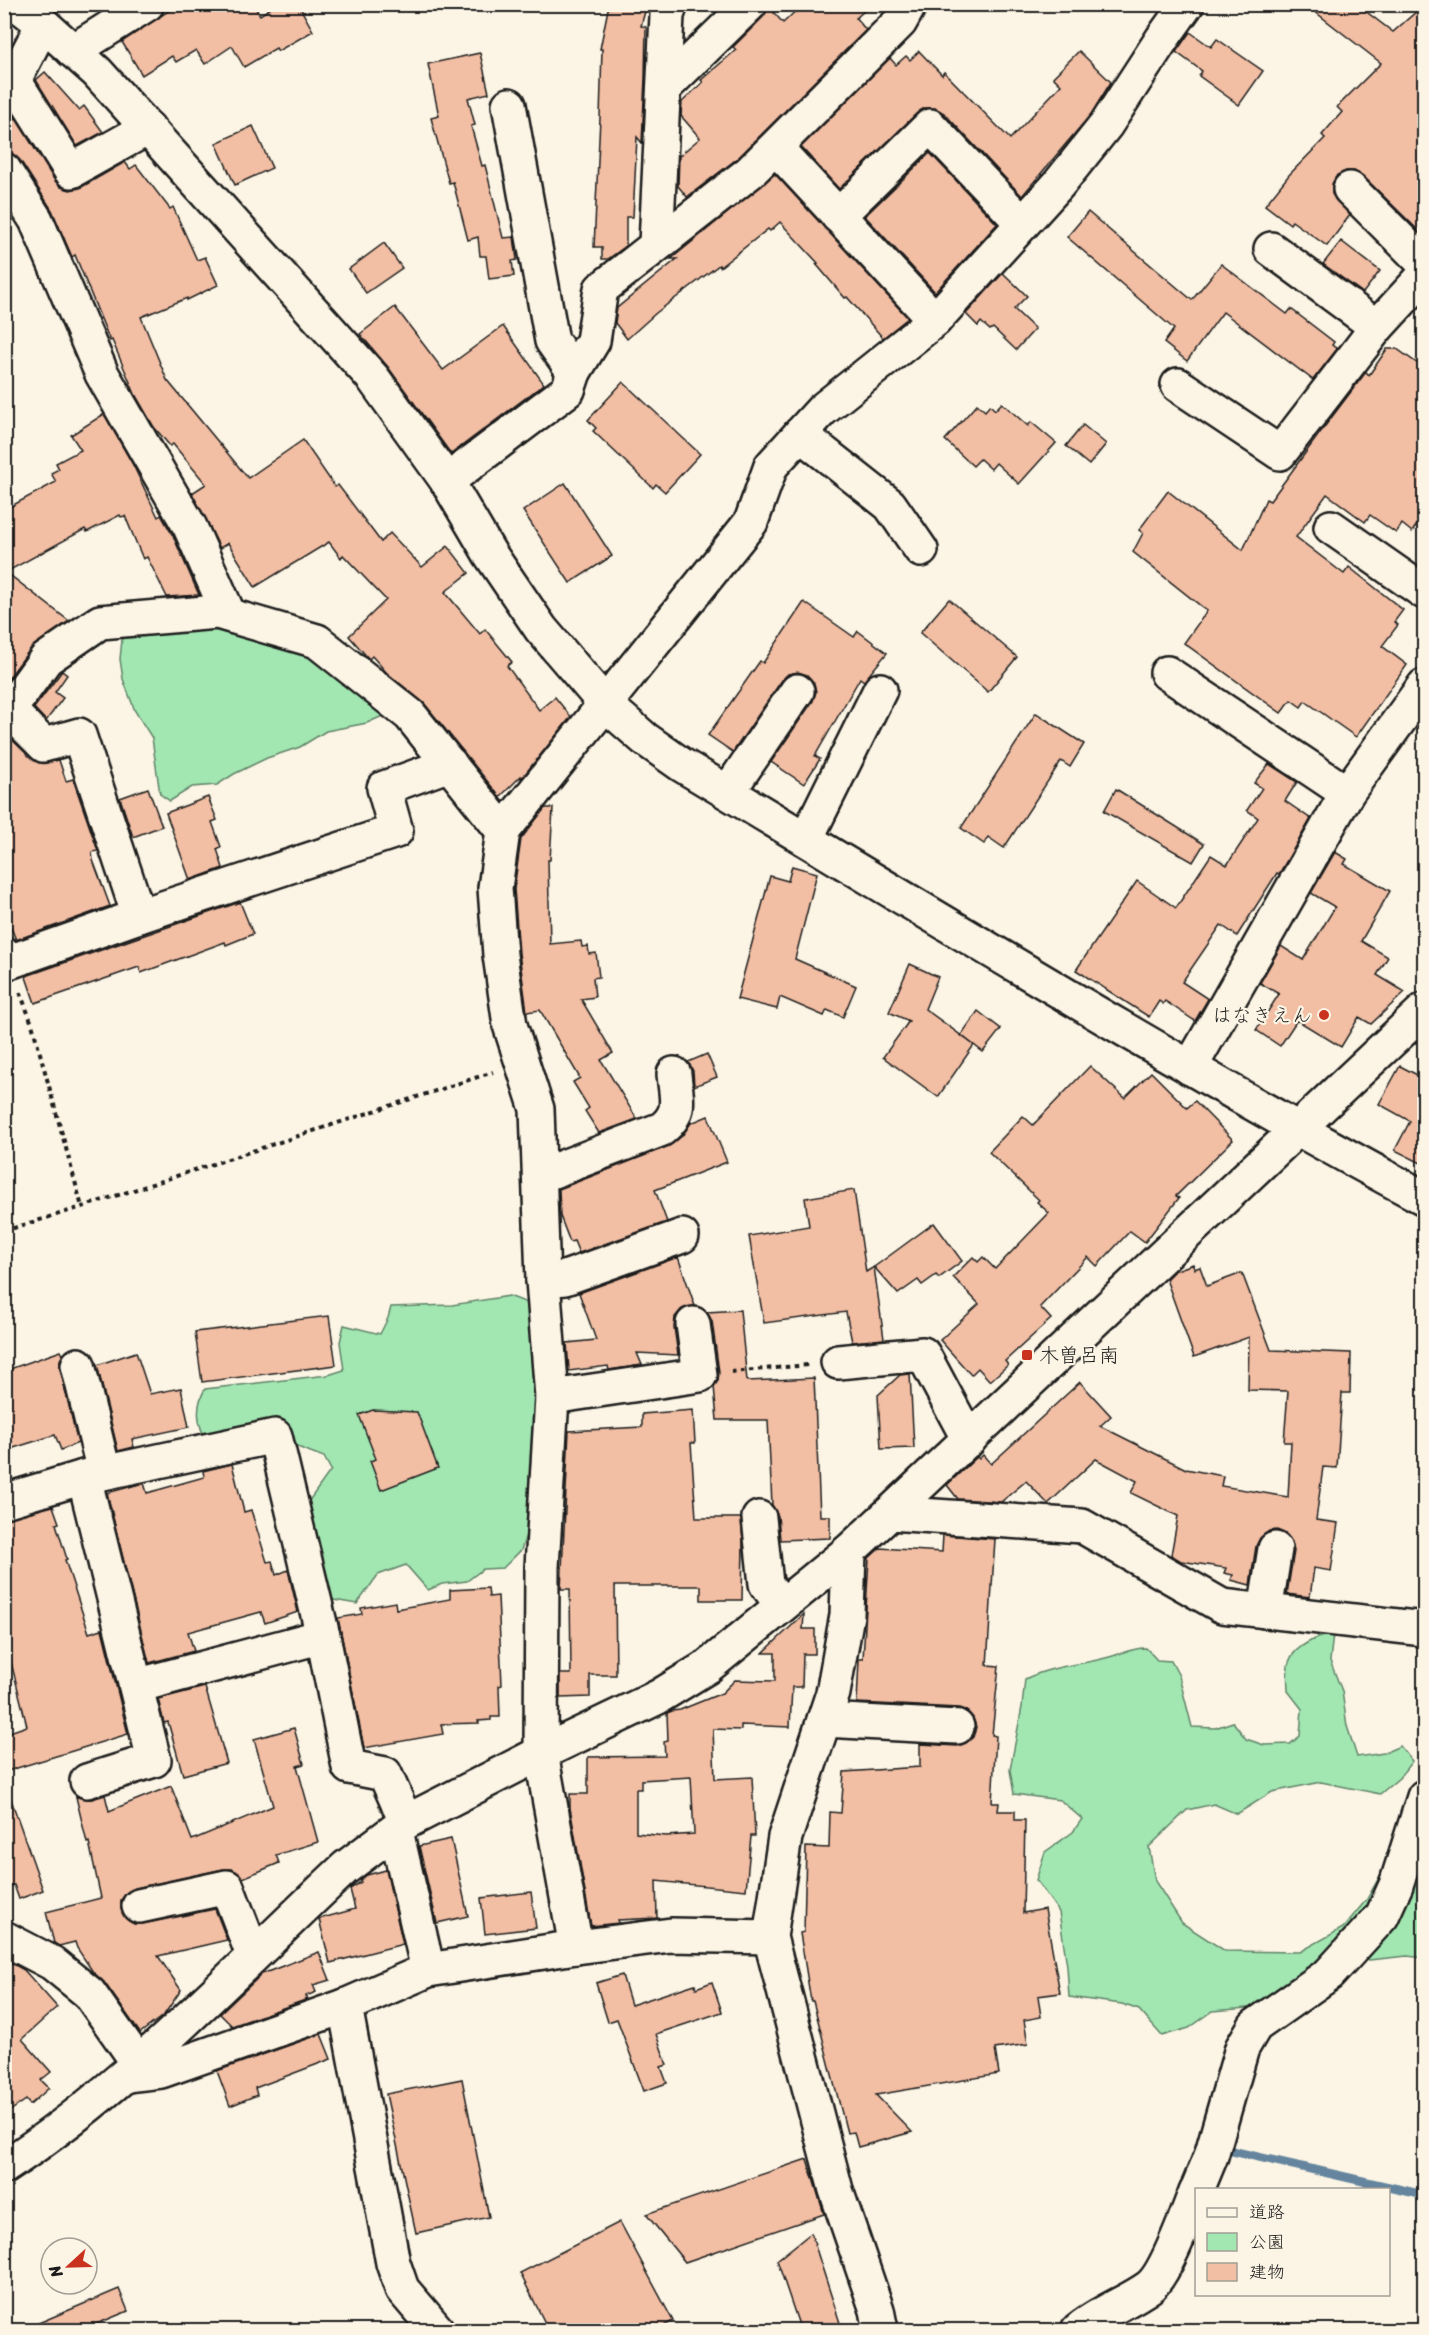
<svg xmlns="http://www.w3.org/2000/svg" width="1429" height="2335" font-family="Sriracha,'Klee One',sans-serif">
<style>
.green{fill:#a2e7b2;stroke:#5f8267;stroke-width:1.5}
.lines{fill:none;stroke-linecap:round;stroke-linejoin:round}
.stream{stroke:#65859e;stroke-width:9}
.building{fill:#f2bea4;stroke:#1c1c1c;stroke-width:1.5;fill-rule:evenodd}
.minor-casing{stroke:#1c1c1c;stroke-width:38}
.path{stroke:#1c1c1c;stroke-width:4;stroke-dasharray:4.5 4.5;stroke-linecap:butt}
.minor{stroke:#fcf5e5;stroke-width:33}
.poi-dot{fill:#c8321e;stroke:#fcf5e5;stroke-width:2}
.labels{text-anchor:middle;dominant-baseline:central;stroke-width:4.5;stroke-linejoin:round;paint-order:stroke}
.poi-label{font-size:20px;fill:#1c1c1c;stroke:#fcf5e5;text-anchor:end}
</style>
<rect width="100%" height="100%" fill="#fcf5e5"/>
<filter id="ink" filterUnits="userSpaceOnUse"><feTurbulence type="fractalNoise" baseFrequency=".0167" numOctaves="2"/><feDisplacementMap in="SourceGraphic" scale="12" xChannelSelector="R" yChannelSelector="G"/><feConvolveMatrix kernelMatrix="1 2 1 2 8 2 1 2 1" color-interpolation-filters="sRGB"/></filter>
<g filter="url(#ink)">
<!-- green -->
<g class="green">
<path d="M233 626 315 655 387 714 367 723 326 731 300 747 267 758 234 774 217 785 192 787 170 801 160 794 152 738 135 711 123 679 120 659 123 630Z"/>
<path d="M509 1296 530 1304 536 1446 533 1478 526 1535 521 1550 503 1568 483 1569 467 1581 442 1584 428 1590 406 1565 378 1575 357 1604 328 1599 301 1512 331 1470 324 1457 300 1448 272 1427 207 1441C197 1425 195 1406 205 1389L328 1375 344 1370 340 1342 344 1325 380 1334 388 1318 391 1307 452 1305Z"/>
<path d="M1333 1634 1330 1661 1342 1691 1347 1726 1357 1757 1384 1753 1400 1746 1412 1761 1399 1778 1380 1794 1321 1782 1272 1792 1237 1814 1214 1804 1187 1810 1149 1847 1155 1881 1182 1923 1225 1951 1300 1952 1343 1928 1367 1899 1386 1865 1424 1821V1870L1422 1892 1424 1895V1958L1407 1956 1322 1965 1259 2007 1213 2011 1189 2028 1162 2036 1139 2010 1122 2004 1069 1997 1067 1966 1059 1912 1036 1880 1045 1852 1073 1832 1082 1819 1060 1800 1014 1794 1010 1770 1022 1707 1025 1679C1053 1665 1084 1665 1113 1656 1125 1652 1133 1648 1146 1648L1157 1660 1171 1661 1179 1676 1192 1727 1215 1728 1233 1722 1246 1739 1264 1745 1290 1744 1300 1736 1302 1709 1288 1691C1288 1682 1286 1670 1289 1662 1294 1646 1318 1636 1333 1634Z"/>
</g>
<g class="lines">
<!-- stream -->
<path class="stream" d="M1219 2148 1424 2195"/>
</g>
<!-- building -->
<g class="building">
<path d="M179 4H253L260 15 277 4H298L313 31 278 51 276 48 244 67 232 46 205 64 196 50 176 62 172 56 142 75 122 42Z"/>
<path d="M609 4H647L641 26 646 27 645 78 642 143 637 137 633 217H626V246L608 259H602V247H594L600 118 602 49H600Z"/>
<path d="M803 4H872L856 18 866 30 738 158 687 197 678 186 679 156 700 138 681 116 682 102 703 82 701 80 736 50 733 47 763 17 769 7 783 23Z"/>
<path d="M1305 4H1356L1393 32 1425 4V221L1418 230 1363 176 1354 171H1346L1337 175 1332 184V194L1350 215 1327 246 1292 221 1290 224 1265 205 1289 175 1325 138 1322 135 1342 112 1337 107 1381 63Z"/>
<path d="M1190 32 1211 47 1217 39 1263 71 1239 105 1199 76 1202 71 1176 52Z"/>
<path d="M919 51 942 75 944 72 1010 139 1061 85 1053 77 1079 51 1111 82 1091 114 1022 196 944 113 935 108H925L917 113 839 189 801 147 890 58 896 65 906 56 910 60Z"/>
<path d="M480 53 489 93 468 98 475 125 471 126 482 166 485 165 503 238 514 237 517 260 512 261 514 276 489 279 486 256H480L478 237 468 240 453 182 449 183 431 118 439 116 428 64Z"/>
<path d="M45 72 79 110 84 106 103 132 77 146 36 80Z"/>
<path d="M8 106 55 181 61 187 70 190 80 188 125 162 130 169 136 165 170 209 173 207 197 260 205 257 218 285 187 300V298L141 317 167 380 248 478 303 440 335 487 338 485 381 542 390 533 422 567 448 546 469 573 445 592 480 634 485 629 512 662 507 666 539 710 555 697 571 717 521 779V776L500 797 424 703 387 673 372 656 369 659 349 636 386 600 343 555 341 558 329 542 255 587 228 543 220 548 192 493 206 484 173 444 170 446 154 427 135 394 112 340 110 341 75 255 72 257 52 210 20 160 13 154 4 151V109Z"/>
<path d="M253 126 272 168 235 185 216 143Z"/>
<path d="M930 153 997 224 935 292 865 216Z"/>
<path d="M775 174 908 318 883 338 847 297 845 298 816 264 818 263 780 222 770 231 768 229 720 267 719 265 656 313 627 339 615 323 617 308 677 259H671Z"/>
<path d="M1088 212 1192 300 1221 264 1287 314 1291 309 1334 342 1332 345 1337 349 1313 380 1223 312 1187 361 1164 343 1174 329 1067 237Z"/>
<path d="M1341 241 1380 271 1363 293 1323 264Z"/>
<path d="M384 243 402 268 366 293 349 269Z"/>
<path d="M1003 273 1027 296 1014 309 1035 329 1016 350 993 328 990 330 981 322 978 326 966 314Z"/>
<path d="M395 307 443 370 503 326 544 384 451 454 388 367 360 334Z"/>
<path d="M1387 349H1397L1425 369V513L1412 532 1402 524 1396 533 1370 515 1365 522 1327 494 1296 537 1344 574 1349 567 1403 610 1394 622 1398 625 1382 646 1407 665 1356 737 1305 701 1301 707 1291 700 1281 713 1184 643 1207 611 1133 552 1143 533 1139 530 1168 491 1243 550 1266 499 1270 501 1328 422 1366 372 1369 375Z"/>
<path d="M623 382 700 454 665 492 656 484 653 488 593 431 596 428 588 420Z"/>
<path d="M1002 403 1028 426 1031 422 1056 443 1019 484 996 463 991 469 980 459 973 466 945 440 977 404 985 411 990 405 995 410Z"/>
<path d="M104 414 133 465 158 517 161 515 173 536 199 595 167 597 147 557 143 559 125 516 121 517 120 515 87 532 85 529 6 572 69 621 31 648 4 684V510L56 482 51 473 59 469 56 463 81 450 71 435Z"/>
<path d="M1083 425 1106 444 1089 465 1066 446Z"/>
<path d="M565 483 612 556 570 583 523 511Z"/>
<path d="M949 599 1017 657 988 692 920 633Z"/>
<path d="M804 602 854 637 858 631 887 653 864 681 860 678 815 756 820 759 804 784 771 762 813 701 816 692 814 683 807 675 798 672 788 674 782 680 733 752 708 735 760 661 763 663Z"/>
<path d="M62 671 67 675 55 692 63 698 46 721 34 708Z"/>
<path d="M1036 713 1084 744 1070 767 1061 761 1004 848 988 837 984 844 961 828Z"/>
<path d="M4 735H7L31 758 39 763 59 760 66 781 73 779 98 851 92 852 93 860 110 906 16 940 4 910Z"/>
<path d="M1269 764 1297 782 1285 801 1311 819 1279 874 1277 873 1237 936 1221 925 1182 982 1208 999 1195 1021 1165 1001 1163 1004 1159 1001 1149 1017 1076 970 1137 881 1176 908 1211 855 1227 865 1258 818 1247 810 1262 788 1254 783Z"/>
<path d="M148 788 162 826 133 837 120 798Z"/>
<path d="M1116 789 1204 844 1193 862 1104 811Z"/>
<path d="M208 797 217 820 212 822 221 847 217 849 223 868 190 880 166 813Z"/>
<path d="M545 808H553L550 860H548L550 944 581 941 582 947 588 946 589 954 596 953 599 977 593 978 595 997 581 999 613 1053 601 1060 637 1119 599 1133 585 1111 589 1108 573 1082 580 1078 540 1010 527 1012 519 953 514 889 521 839Z"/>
<path d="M1335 852 1347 859 1344 864 1390 891 1361 941 1388 957 1377 975 1405 992 1371 1024 1359 1017 1341 1047 1297 1020 1280 1046 1256 1030 1279 994 1260 983 1281 946 1303 960 1335 907 1311 893Z"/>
<path d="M792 866 817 873 795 959 856 986 843 1017 827 1010 824 1016 780 997 777 1009 737 999 770 876 788 881Z"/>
<path d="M240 902 253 934 226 945 225 942 141 973 139 967 35 1003 26 977 29 975Z"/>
<path d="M910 964 938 977 925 1009 974 1045 938 1097 883 1057 909 1021 889 1012Z"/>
<path d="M978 1011 1001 1029 983 1052 961 1035Z"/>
<path d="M707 1054 717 1077 694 1086 693 1071 688 1062Z"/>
<path d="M1090 1066 1125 1098 1151 1072 1187 1108 1195 1101 1233 1140 1176 1196 1179 1198 1145 1242 1130 1231 1097 1266 1088 1257 1040 1307 1051 1319 1005 1361 1008 1365 990 1381 978 1368 971 1375 940 1340 979 1304 953 1277 973 1257 978 1262 983 1257 995 1269 1049 1213 1037 1202 1039 1200 989 1152 1023 1116 1033 1125Z"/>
<path d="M1400 1066 1425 1079V1165L1395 1150 1410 1121 1379 1104Z"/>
<path d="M708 1116 727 1162 655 1190 667 1222 579 1253 574 1241 570 1242 560 1216 559 1189 669 1146 682 1136 691 1123Z"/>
<path d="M854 1190 866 1272 874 1267 884 1339 852 1342 846 1312 764 1323 749 1236 809 1226 805 1198Z"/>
<path d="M934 1223 962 1261 939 1278 936 1275 922 1285 918 1280 898 1294 874 1267Z"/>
<path d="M678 1257 695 1306 682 1309 675 1317 674 1327 678 1355 637 1353 642 1365 609 1370 608 1366 569 1371 567 1343 596 1340 579 1293Z"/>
<path d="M1193 1264 1194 1269 1200 1267 1207 1286 1242 1273 1271 1350 1351 1353 1350 1393H1342L1337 1468 1323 1467 1316 1520 1338 1523 1331 1571 1314 1568 1310 1597 1287 1594 1294 1551 1292 1542 1286 1534 1277 1530 1269 1531 1260 1538 1256 1546 1250 1585 1231 1580 1233 1575 1224 1573 1226 1568 1181 1561 1171 1555 1178 1516 1131 1493 1137 1481 1096 1459 1048 1504 1026 1481 1001 1502 958 1499 947 1485 977 1457 979 1459 983 1455 991 1464 1080 1382 1111 1416 1100 1426 1186 1469 1223 1476 1221 1486 1288 1497 1291 1442H1284L1288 1391 1248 1390 1249 1337 1194 1357 1166 1279 1174 1271Z"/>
<path d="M740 1310 747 1381 814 1378 820 1516H830V1538L780 1540 778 1516 772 1505 768 1420H717L714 1386 718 1381 719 1372 712 1321 707 1312Z"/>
<path d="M329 1316 336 1365 202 1382 195 1332Z"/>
<path d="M61 1351 63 1355 60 1360V1369L78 1443 61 1450 55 1435 4 1451V1371Z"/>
<path d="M136 1352 150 1394 181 1388 189 1427 132 1439 134 1447 118 1451 97 1365Z"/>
<path d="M910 1374 914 1448 881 1449 878 1395 900 1375Z"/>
<path d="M373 1410 417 1412 438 1468 381 1490 370 1461 376 1459 359 1415Z"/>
<path d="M693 1410 695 1443H691L696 1518H741L743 1541 742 1600H701V1586H615L616 1675H590V1697L560 1698V1674H571L570 1589H561L569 1431 642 1427V1414Z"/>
<path d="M232 1464 244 1512 251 1510 267 1562 272 1561 276 1575 288 1570 298 1612 265 1623 261 1612 188 1632 194 1651 149 1663 107 1493 144 1483 147 1493 204 1477 203 1471Z"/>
<path d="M53 1506 59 1523 56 1524 67 1559 65 1560 89 1633 102 1629 128 1734 4 1772V1734L27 1726 4 1634V1519Z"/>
<path d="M943 1535 995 1539 987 1665 999 1666 992 1735 996 1736 992 1803H999L998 1811H1015V1820H1025L1023 1913 1045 1909 1060 1993 1038 1996 1041 2017 1024 2020 1028 2044 995 2049 999 2074 876 2095 912 2132 858 2147 854 2132 847 2133 813 2001H811L800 1933 804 1932 806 1847 829 1848 830 1812 841 1813 844 1772 920 1767V1744L957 1746 966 1743 973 1737 976 1727 973 1718 967 1711 959 1708 857 1703 859 1659H863L869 1558 880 1548 942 1552Z"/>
<path d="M488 1588 489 1597 498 1596 502 1685 499 1686 500 1717H491V1720L478 1721 479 1723 441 1724 443 1734 364 1748 338 1618 362 1614 361 1608 395 1602 396 1609 450 1599V1590Z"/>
<path d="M804 1614 803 1629H815V1654H803L802 1687H792L790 1727 741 1725V1730L713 1729 715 1779 752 1777 755 1836H751L746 1890 656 1881 657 1918 618 1920 619 1923 591 1926 570 1808V1794H588V1757L665 1756 664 1742 668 1741 667 1713 672 1711 680 1710 722 1693 735 1680 775 1681V1653H763ZM691 1777 694 1834 666 1836 636 1833V1789H641V1780Z"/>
<path d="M205 1687 227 1763 183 1775 168 1722 164 1723 158 1699Z"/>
<path d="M294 1728 304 1764 297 1766 318 1842 276 1855 279 1863 243 1878 232 1869H223L135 1888 127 1892 121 1900V1909L125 1918 134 1924H143L215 1909 227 1940 158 1956 181 1990 164 2015 140 2033 104 1982 93 1972 77 1948 75 1942 59 1946 54 1943 46 1912 101 1898 89 1842 87 1843 76 1797 92 1799 105 1795 109 1811 171 1786 192 1840 273 1806 254 1739Z"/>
<path d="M8 1791 43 1890 19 1899 14 1885 4 1888V1792Z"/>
<path d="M451 1839 468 1916 437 1923 419 1846Z"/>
<path d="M386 1870 403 1944 330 1963 319 1919 355 1909 350 1889 361 1882 360 1880 367 1875Z"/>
<path d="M531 1892 536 1928 485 1934 481 1898Z"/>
<path d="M319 1952 330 1980 313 1985 316 1992 306 1996 308 1999 232 2026 220 2014 262 1974Z"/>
<path d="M4 1959 24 1970 57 2007 22 2039 51 2072 41 2080 49 2088 30 2105 26 2100 4 2115Z"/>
<path d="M622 1975 631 2005 695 1984 696 1988 712 1982 722 2012 656 2034 667 2065 661 2067 667 2083 644 2091 617 2019 608 2022 596 1983Z"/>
<path d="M321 2034 331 2059 255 2088 257 2095 230 2106 217 2071Z"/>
<path d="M462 2079 489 2217 416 2233 386 2094Z"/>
<path d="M807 2159 824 2214 685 2262 646 2214Z"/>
<path d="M620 2222 673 2321 655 2331H549L520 2273Z"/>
<path d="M811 2233 841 2326 827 2331H801L777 2260Z"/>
<path d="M119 2289 128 2311 82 2330H22Z"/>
</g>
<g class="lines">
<!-- minor casing -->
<g class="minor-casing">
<g id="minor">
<path d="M17 4 43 24 97 72 373 378 447 481 490 554 541 629 606 705 645 739 682 765C928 912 1172 1063 1424 1198"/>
<path d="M43 24 14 80 71 171 148 128"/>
<path d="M73 51 147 4"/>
<path d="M664 88 750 4"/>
<path d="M509 105 552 341 574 372"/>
<path d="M776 148 935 320"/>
<path d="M4 170 36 220 102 374 190 527 229 615"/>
<path d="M1350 189 1424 263"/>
<path d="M838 216 930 126 1022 223"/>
<path d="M656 244 667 15 671 4"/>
<path d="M1271 249 1377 327"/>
<path d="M1178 385 1280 453 1377 327 1424 276"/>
<path d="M800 434 890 505 921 550"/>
<path d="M447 481 568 390 574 372 593 341 601 289 750 172 900 22 910 4"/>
<path d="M1331 527 1424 592"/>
<path d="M1167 673 1347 793"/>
<path d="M4 717 46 659 100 622 217 612 317 641 410 715 503 831 495 888 500 955 510 1025 537 1109 543 1280 552 1397 542 1567 541 1753 576 1947"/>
<path d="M728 792 797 691"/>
<path d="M503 831 751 522 771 466 822 410 935 320 1058 185 1106 125 1162 39 1187 4"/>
<path d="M806 839 880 690"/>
<path d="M139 916 396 831 384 788 450 764"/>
<path d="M4 954 9 962 139 916 79 735 44 745 10 711"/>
<path d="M1190 1068 1347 793 1424 686"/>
<path d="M540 1176 662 1129C683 1112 676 1098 674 1074"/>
<path d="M543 1280 565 1278 682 1236"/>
<path d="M838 1362 923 1354 969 1440"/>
<path d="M78 1365 104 1472"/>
<path d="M552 1397 700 1375 693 1324"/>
<path d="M84 1477 154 1760 87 1781"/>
<path d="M4 1501 84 1477 275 1436 323 1636 349 1767 385 1774 406 1822"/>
<path d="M890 1513 1082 1526 1222 1606 1424 1629"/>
<path d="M759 1518 766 1584 782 1605"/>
<path d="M849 1551 847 1615 833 1693 785 1837 770 1937 836 2190 877 2310 881 2330"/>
<path d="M1265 1611 1275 1549"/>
<path d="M136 1686 323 1636"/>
<path d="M824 1720 957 1727"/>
<path d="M396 1831 428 1970"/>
<path d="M139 1906 227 1887 253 1955"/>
<path d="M4 1938 52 1963 89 1993 139 2064"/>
<path d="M345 2006 393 2263 402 2289 437 2330"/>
<path d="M126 2075 161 2071 345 2006 428 1970 576 1947 671 1935 770 1937"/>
<path d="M4 2167C131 2084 235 1971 345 1868L406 1822 541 1753 658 1697 707 1667 849 1551 890 1513 1424 1010"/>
<path d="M1197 2190 1211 2156 1242 2048 1255 2026 1329 1974 1382 1916 1396 1885 1424 1797"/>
<path d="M1078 2330C1099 2312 1127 2303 1149 2287 1166 2274 1188 2212 1196 2191"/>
</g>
</g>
<!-- path -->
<g class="path">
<path d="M20 992 32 1024 82 1207"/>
<path d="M4 1231 82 1207 493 1072"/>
<path d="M731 1372 808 1365"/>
</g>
<!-- minor -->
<use href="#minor" class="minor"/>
</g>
</g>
<!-- markers -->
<g class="poi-dot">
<circle cx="1324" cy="1015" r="6"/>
<rect x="1021" y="1349" width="12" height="12" rx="3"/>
</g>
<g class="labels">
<!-- poi labels -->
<g class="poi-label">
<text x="1312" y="1015">はなきえん</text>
<text x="1039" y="1355" text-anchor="start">木曽呂南</text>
</g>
</g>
<!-- margin -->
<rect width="1429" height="2335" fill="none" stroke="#fcf5e5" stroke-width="24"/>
<rect x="12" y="12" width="1405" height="2311" fill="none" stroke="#1c1c1c" stroke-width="2" filter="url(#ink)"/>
<!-- legend -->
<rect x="1195" y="2188" width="195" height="108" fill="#fcf5e5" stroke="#a29e95" stroke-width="1.5"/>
<rect x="1207" y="2208" width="30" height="9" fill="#fcf5e5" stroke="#a29e95" stroke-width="1.5"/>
<text x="1249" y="2218" font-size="18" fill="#1c1c1c">道路</text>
<rect x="1207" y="2233" width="30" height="18" fill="#a2e7b2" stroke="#a29e95" stroke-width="1.5"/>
<text x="1249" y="2248" font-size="18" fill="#1c1c1c">公園</text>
<rect x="1207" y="2263" width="30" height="18" fill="#f2bea4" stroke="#a29e95" stroke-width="1.5"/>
<text x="1249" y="2278" font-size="18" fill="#1c1c1c">建物</text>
<!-- north arrow -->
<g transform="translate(69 2266) rotate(248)"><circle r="28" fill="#fcf5e5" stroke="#a29e95" stroke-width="1.5"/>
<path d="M0-4.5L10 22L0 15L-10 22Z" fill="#c8321e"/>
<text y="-9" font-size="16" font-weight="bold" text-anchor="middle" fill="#1c1c1c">N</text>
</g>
</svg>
